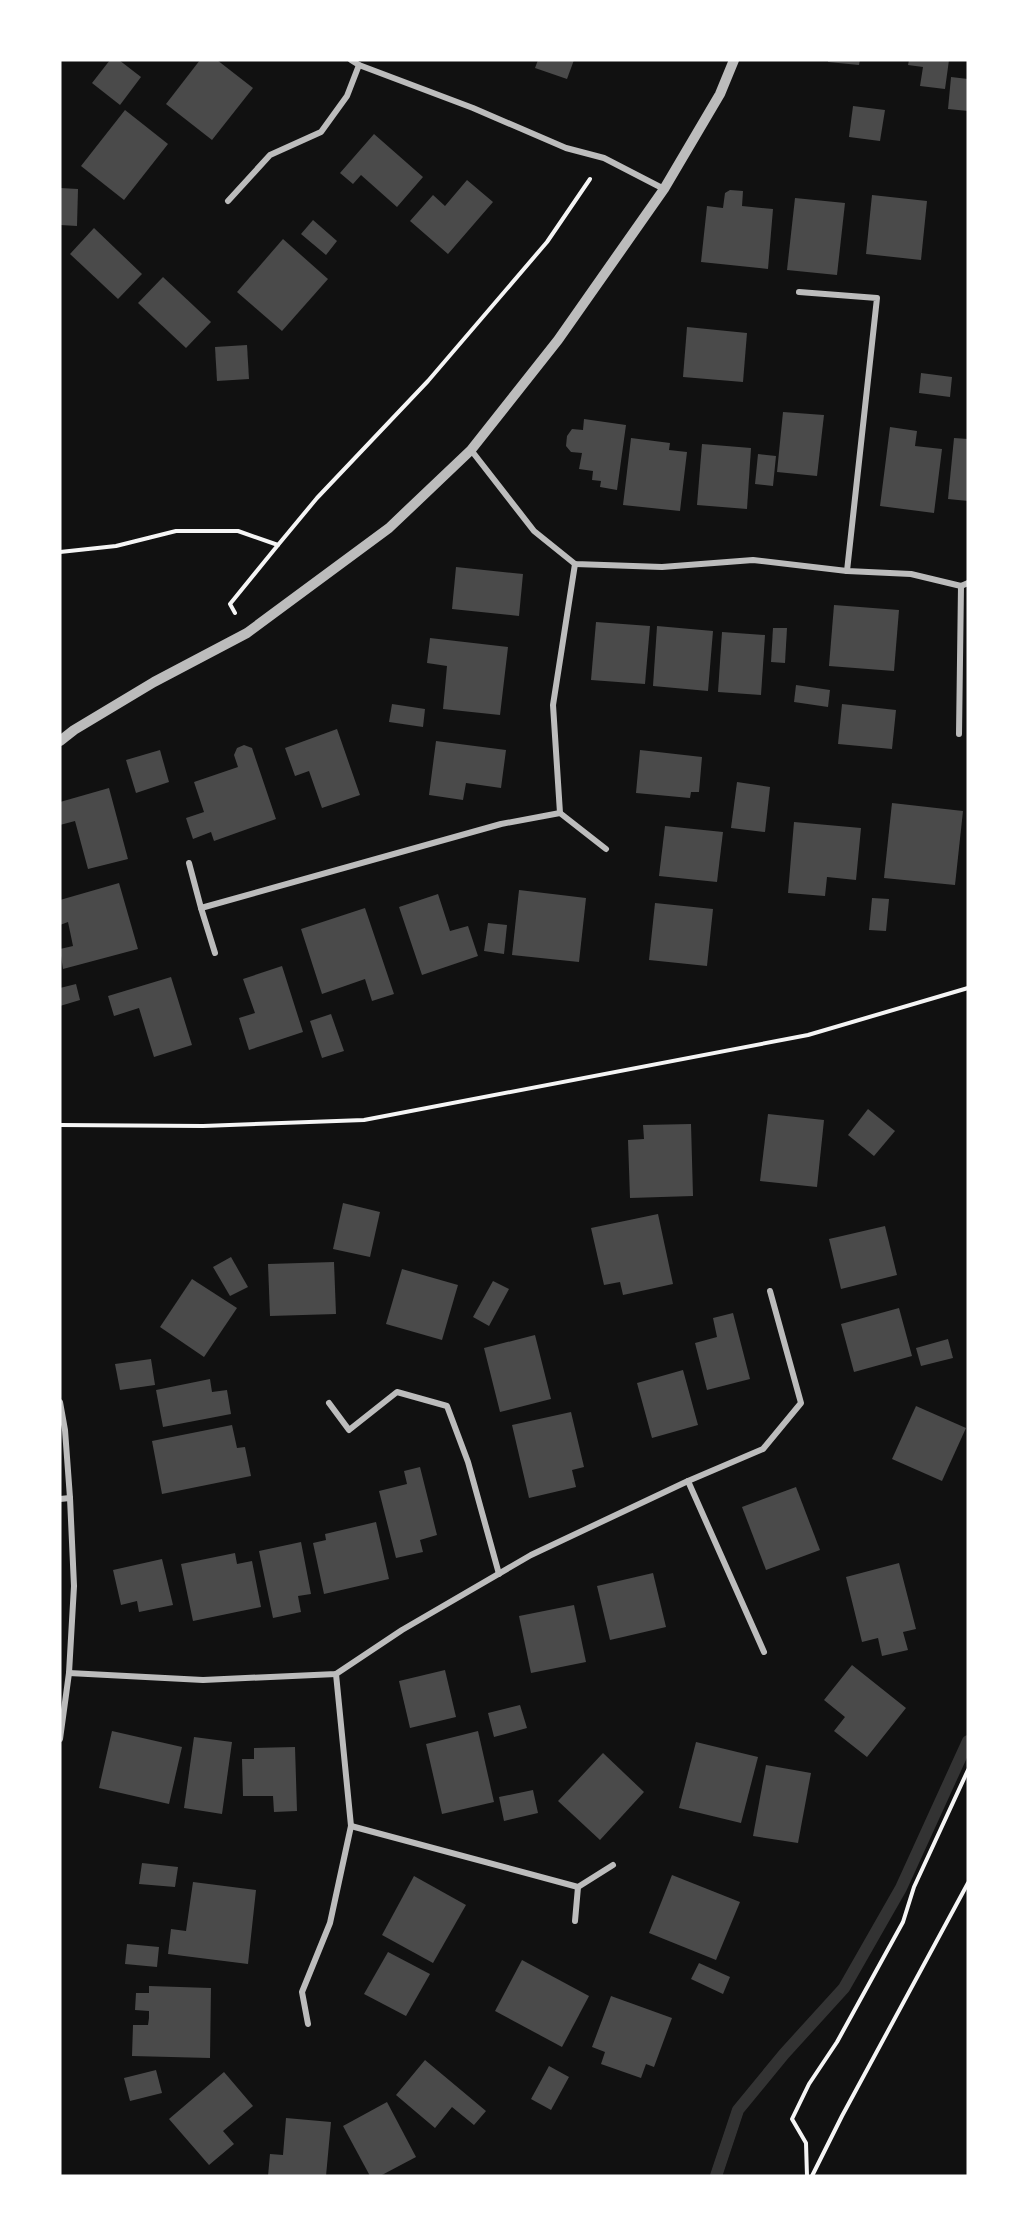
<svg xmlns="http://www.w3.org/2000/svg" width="1028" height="2236" font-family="'Alegreya Sans',sans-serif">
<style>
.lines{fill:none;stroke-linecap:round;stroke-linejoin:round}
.stream{stroke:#333;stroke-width:12}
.building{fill:#4a4a4a}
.path{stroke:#f5f5f5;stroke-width:4}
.minor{stroke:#bcbcbc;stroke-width:6}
.tertiary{stroke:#bcbcbc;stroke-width:10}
</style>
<rect width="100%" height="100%" fill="#111"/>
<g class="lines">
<!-- stream -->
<path class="stream" d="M716 2176 738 2110 784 2054 844 1988 901 1888 968 1741"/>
</g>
<!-- building -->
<g class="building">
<path d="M110 60H119L141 77 120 105 92 83Z"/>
<path d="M200 60H217L253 88 212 140 166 104Z"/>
<path d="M538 60H574L567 79 535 68Z"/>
<path d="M828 60H860L859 65 828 62Z"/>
<path d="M909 60H949L945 89 920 86 923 67 908 65Z"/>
<path d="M951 77 968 79V111L948 109Z"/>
<path d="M853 106 885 110 880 141 849 137Z"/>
<path d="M125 110 168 144 124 200 81 166Z"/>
<path d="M374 134 423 177 397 207 361 175 353 184 340 173Z"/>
<path d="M467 180 493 202 448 254 410 221 433 195 445 206Z"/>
<path d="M60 188 78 189 77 226 60 225Z"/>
<path d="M730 190 743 191 742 206 773 209 768 269 701 262 707 206 723 208 725 193Z"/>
<path d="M872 195 927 201 921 260 866 254Z"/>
<path d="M795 198 845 203 837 275 787 270Z"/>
<path d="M313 220 337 241 326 255 301 234Z"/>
<path d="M94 228 142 274 118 299 70 254Z"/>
<path d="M283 239 328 279 282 331 237 292Z"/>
<path d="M163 277 211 322 186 348 138 303Z"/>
<path d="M687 327 747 333 743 382 683 377Z"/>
<path d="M247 345 249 379 217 381 215 347Z"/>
<path d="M921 373 952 377 950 397 919 393Z"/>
<path d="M783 412 824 415 817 476 777 472Z"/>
<path d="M584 419 626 425 617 490 600 487 601 481 592 480 593 471 579 469 582 453 571 452 566 446 567 436 572 429 583 430Z"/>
<path d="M890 427 917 431 915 446 942 449 934 513 880 506Z"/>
<path d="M631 438 670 443 669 450 687 452 680 511 623 505Z"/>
<path d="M954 438 968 439V501L948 499Z"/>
<path d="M702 444 751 448 747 509 697 505Z"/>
<path d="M758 454 776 456 773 486 755 484Z"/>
<path d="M456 567 523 574 519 616 452 609Z"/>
<path d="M834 605 899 610 894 671 829 666Z"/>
<path d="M596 622 650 626 645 684 591 680Z"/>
<path d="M657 626 713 631 708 691 653 686Z"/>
<path d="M773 628H787L785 663 771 662Z"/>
<path d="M722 632 765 635 761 695 718 692Z"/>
<path d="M430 638 508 647 500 715 443 709 447 666 427 663Z"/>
<path d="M796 685 830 690 828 707 794 702Z"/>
<path d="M392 704 425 709 423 727 389 722Z"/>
<path d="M842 704 896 710 892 749 838 744Z"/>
<path d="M337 729 360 795 322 808 309 771 295 776 285 748Z"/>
<path d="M436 741 506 750 501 788 466 783 463 800 429 795Z"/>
<path d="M244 745 252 748 276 819 214 841 211 832 193 839 186 818 204 812 194 782 238 767 234 755 237 748Z"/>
<path d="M160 750 169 782 136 793 126 760Z"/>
<path d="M640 750 702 757 699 792H691L690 798 636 793Z"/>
<path d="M737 782 770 787 765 832 731 828Z"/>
<path d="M109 788 128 859 88 869 75 821 60 825V802Z"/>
<path d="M892 803 963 811 955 885 884 878Z"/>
<path d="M794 822 861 828 856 880 827 877 825 896 788 893Z"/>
<path d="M665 826 723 832 717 882 659 876Z"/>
<path d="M119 883 138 949 63 969 60 949 73 946 68 922 60 925V900Z"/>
<path d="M519 890 586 898 579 962 512 955Z"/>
<path d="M438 894 450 931 468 926 478 956 422 975 399 907Z"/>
<path d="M872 898 889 899 886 931 869 930Z"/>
<path d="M655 903 713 909 707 966 649 960Z"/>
<path d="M365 908 394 994 372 1001 365 979 322 994 301 929Z"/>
<path d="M488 923 507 925 504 954 484 951Z"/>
<path d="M282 966 303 1032 249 1050 239 1018 255 1013 243 979Z"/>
<path d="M171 977 192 1045 154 1057 139 1008 114 1016 108 996Z"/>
<path d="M76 984 80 1000 60 1006V988Z"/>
<path d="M331 1014 344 1051 322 1058 310 1021Z"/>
<path d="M868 1109 895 1131 874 1156 848 1135Z"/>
<path d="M768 1114 824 1120 817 1187 760 1181Z"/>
<path d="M691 1124 693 1196 630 1198 628 1140 644 1139 643 1125Z"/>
<path d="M343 1203 380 1212 370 1257 333 1249Z"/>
<path d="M658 1214 673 1284 623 1295 620 1282 604 1285 591 1228Z"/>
<path d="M885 1226 897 1275 841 1289 829 1239Z"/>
<path d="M231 1257 248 1287 230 1296 213 1267Z"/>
<path d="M334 1262 336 1314 270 1316 268 1264Z"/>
<path d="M402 1269 458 1285 442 1340 386 1324Z"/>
<path d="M192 1279 237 1308 204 1357 160 1327Z"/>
<path d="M493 1281 509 1289 489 1326 473 1317Z"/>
<path d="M899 1308 912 1356 854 1372 841 1324Z"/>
<path d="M733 1313 750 1379 707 1390 695 1343 717 1337 713 1318Z"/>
<path d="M535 1335 551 1399 500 1412 484 1348Z"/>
<path d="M948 1339 953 1358 921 1366 916 1348Z"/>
<path d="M151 1359 155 1385 120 1390 115 1364Z"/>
<path d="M683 1370 698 1425 652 1438 637 1383Z"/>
<path d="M210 1379 212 1392 227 1390 231 1414 163 1427 156 1390Z"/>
<path d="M916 1406 966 1428 942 1481 892 1459Z"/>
<path d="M571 1412 584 1467 572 1470 576 1487 529 1498 512 1425Z"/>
<path d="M232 1425 237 1448 245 1447 251 1476 162 1494 152 1441Z"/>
<path d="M420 1467 437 1535 420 1540 423 1552 396 1558 379 1491 407 1484 404 1471Z"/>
<path d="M796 1487 820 1550 766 1570 742 1507Z"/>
<path d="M376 1522 389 1579 324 1594 313 1543 326 1540 325 1534Z"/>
<path d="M301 1542 311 1594 298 1596 301 1612 273 1618 259 1551Z"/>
<path d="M235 1553 237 1564 252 1561 261 1607 193 1621 181 1564Z"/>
<path d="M162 1559 173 1605 139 1612 137 1601 121 1605 113 1570Z"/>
<path d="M899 1563 916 1629 903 1632 908 1650 882 1656 878 1638 862 1642 846 1577Z"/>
<path d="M653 1573 666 1627 610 1640 597 1586Z"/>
<path d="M574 1605 586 1662 531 1673 519 1616Z"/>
<path d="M852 1665 906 1708 867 1757 834 1731 845 1717 824 1700Z"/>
<path d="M445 1670 456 1717 410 1728 399 1681Z"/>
<path d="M520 1705 527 1728 494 1737 488 1713Z"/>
<path d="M112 1731 182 1747 169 1804 99 1788Z"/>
<path d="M478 1731 494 1802 442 1814 426 1744Z"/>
<path d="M194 1737 232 1742 222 1814 184 1808Z"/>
<path d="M696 1742 758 1757 741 1823 679 1808Z"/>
<path d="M295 1747 297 1811 274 1812 273 1796H243L242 1759H254V1748Z"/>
<path d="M603 1753 644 1792 600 1840 558 1801Z"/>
<path d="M766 1765 811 1773 798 1843 753 1836Z"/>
<path d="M533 1790 538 1813 504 1821 499 1797Z"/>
<path d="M142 1863 178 1867 175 1887 139 1884Z"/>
<path d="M672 1875 740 1902 716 1960 649 1933Z"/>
<path d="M414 1876 466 1905 433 1963 382 1935Z"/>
<path d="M193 1882 256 1890 248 1964 168 1954 171 1929 186 1931Z"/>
<path d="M127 1944 159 1947 157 1967 125 1964Z"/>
<path d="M388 1952 430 1974 406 2016 364 1994Z"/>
<path d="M522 1960 589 1996 562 2047 495 2011Z"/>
<path d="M699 1963 730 1977 723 1994 691 1979Z"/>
<path d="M149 1986 211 1988 210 2058 132 2056 133 2025H148L149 2018V2011L135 2010 136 1993H149Z"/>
<path d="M611 1996 672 2018 654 2067 646 2064 641 2078 601 2064 605 2052 592 2047Z"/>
<path d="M425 2060 486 2111 474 2125 452 2107 435 2128 396 2095Z"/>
<path d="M549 2066 569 2077 551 2110 531 2099Z"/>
<path d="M156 2070 162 2093 130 2101 124 2078Z"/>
<path d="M224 2072 253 2106 223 2131 234 2144 209 2165 169 2119Z"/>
<path d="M387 2102 416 2157 380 2176H370L343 2126Z"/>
<path d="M286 2118 331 2122 326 2176H268L270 2154 283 2155Z"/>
</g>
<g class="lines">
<!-- path -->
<g class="path">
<path d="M60 552 116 546 176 531H238L278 545 317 498 428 381 547 242 590 179"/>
<path d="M235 613 230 604 278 545"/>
<path d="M60 1125 203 1126 364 1120 808 1035 968 988"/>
<path d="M807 2176 806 2143 792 2119 809 2084 837 2042 903 1922 914 1887 968 1770"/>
<path d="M812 2176 842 2116 968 1883"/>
</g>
<!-- minor -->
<g class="minor">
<path d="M351 60 359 65 473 108 566 148 604 158 664 189"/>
<path d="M228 201 270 155 321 132 347 96 359 65"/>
<path d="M799 292 877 298 847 571"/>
<path d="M471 450 534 531 575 564 662 567 753 560 847 571 911 574 961 586 968 583"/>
<path d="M959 734 961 586"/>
<path d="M560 813 606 849"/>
<path d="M189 863 201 908 501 824 560 813 553 705 575 564"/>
<path d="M201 908 215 953"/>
<path d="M60 1402 65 1430 70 1498 74 1586 69 1673 60 1739"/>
<path d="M329 1403 349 1430 397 1392 447 1406 468 1462 499 1574"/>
<path d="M688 1481 764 1652"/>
<path d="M60 1499 70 1498"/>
<path d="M69 1673 203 1680 336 1674 402 1630 531 1555 688 1481 763 1449 801 1403 770 1291"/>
<path d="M351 1826 578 1887 613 1865"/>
<path d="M575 1921 578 1887"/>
<path d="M308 2024 302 1992 330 1923 351 1826 336 1674"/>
</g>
<!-- tertiary -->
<path class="tertiary" d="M60 741 74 730 154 682 247 633 389 528 471 450 558 340 664 189 720 94 734 60"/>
</g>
<!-- border -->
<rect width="1028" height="2236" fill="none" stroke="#ffffff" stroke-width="123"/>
</svg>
